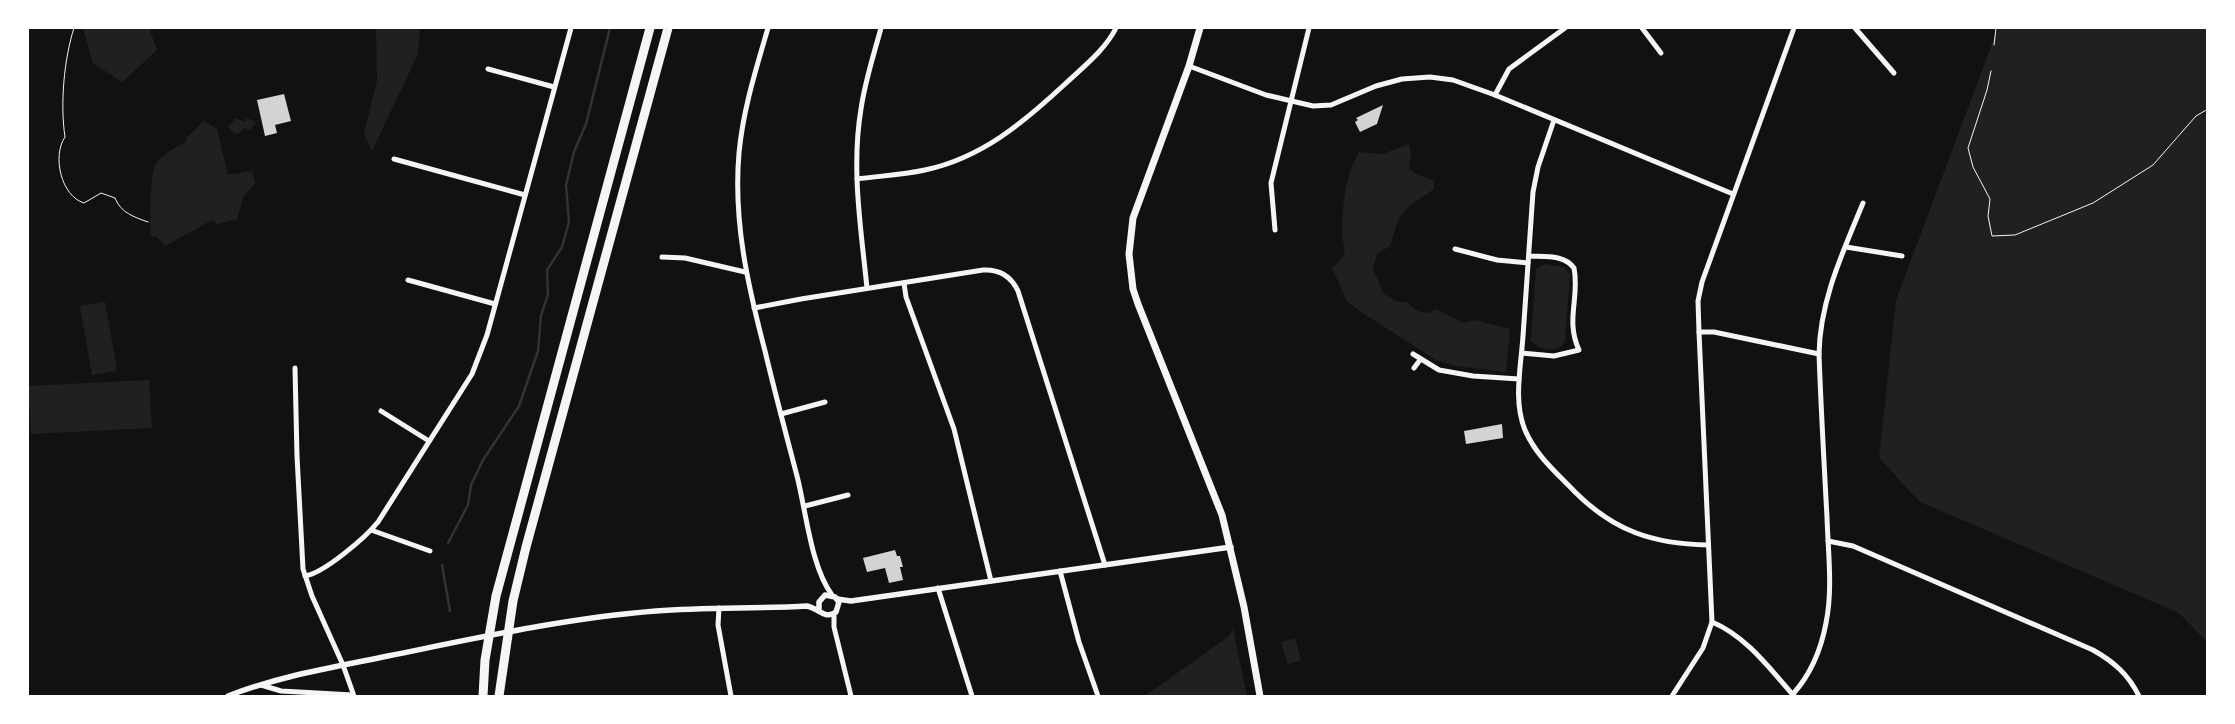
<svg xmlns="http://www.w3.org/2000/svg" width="2235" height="724" font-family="'PT Sans Narrow',sans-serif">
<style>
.green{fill:#202020}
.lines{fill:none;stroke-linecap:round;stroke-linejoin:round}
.stream{stroke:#333;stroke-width:2.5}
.building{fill:#d3d3d3}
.path{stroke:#f5f5f5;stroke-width:1}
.minor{stroke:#f5f5f5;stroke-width:5}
.tertiary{stroke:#f5f5f5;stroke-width:5.5}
.secondary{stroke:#f5f5f5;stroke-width:7}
.motorway{stroke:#f5f5f5;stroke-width:9}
</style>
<rect width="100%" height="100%" fill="#111"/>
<!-- green -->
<g class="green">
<path d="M83 28H149L157 50 122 82 93 63Z"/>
<path d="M376 28H420L418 54 372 151 364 134 377 80Z"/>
<path d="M1998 28H2207V642L2179 613 1920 502 1879 458 1896 300Z"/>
<path d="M236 118 244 122 247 118 256 122 250 131 244 128 240 133 235 134 228 127Z"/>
<path d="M204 121 217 129 228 175 252 171 255 183 244 196 237 219 217 224 212 220 165 246 157 237 151 236C150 223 150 175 155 165 161 154 177 147 187 141L186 138Z"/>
<path d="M1409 144 1411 152 1409 168 1418 175 1434 180V189L1408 207 1398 220 1390 246 1377 254 1373 269 1384 294 1396 301 1407 302 1417 311 1428 313 1435 309 1464 323 1475 320 1510 329 1506 372 1456 366 1436 360 1361 312 1347 301 1332 268C1337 264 1341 261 1344 254 1346 247 1341 238 1342 231 1343 203 1345 176 1359 152L1383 154Z"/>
<path d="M1545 264 1564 267 1570 274 1565 341C1559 355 1539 350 1531 341L1536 269Z"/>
<path d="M105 302 117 371 92 375 80 306Z"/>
<path d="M149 380 152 428 31 434 28 386Z"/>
<path d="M1233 629 1247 696H1145L1229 636Z"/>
<path d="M1295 638 1301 660 1288 664 1281 642Z"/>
</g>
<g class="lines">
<!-- stream -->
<g class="stream">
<path d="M448 543 468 505 471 485 483 460 519 406 538 351 541 316 548 294 547 270 562 247 569 222 566 185 574 152 586 124 610 28"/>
<path d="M442 565 450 611"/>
</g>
</g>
<!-- building -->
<g class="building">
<path d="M284 94 291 121 275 125 277 133 265 136 257 100Z"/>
<path d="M1383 105 1377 124 1360 132 1355 122 1358 120 1356 118Z"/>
<path d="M1502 424 1503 438 1466 444 1464 431Z"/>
<path d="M895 550 897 556H900L903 567H900L903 580 889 583 885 568 867 572 863 558Z"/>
</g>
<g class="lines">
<!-- path -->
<g class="path">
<path d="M74 28C64 59 60 104 65 137 52 156 61 196 84 203L101 193 115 198C121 213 134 217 148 222"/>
<path d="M1994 45 1996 28"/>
<path d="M1991 71 1987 90 1968 148 1973 167 1990 199 1988 216 1992 236 2015 235 2093 203 2153 165 2196 116 2208 109"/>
</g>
<!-- minor -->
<g class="minor">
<path d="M768 28C756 69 743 110 739 153 733 221 748 286 765 351 775 393 786 434 797 476 806 511 811 567 832 595"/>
<path d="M1642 28 1661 53"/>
<path d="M1855 28 1894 73"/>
<path d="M1189 66 1266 95 1313 106 1331 105 1376 86 1402 79 1430 77 1453 80 1495 95 1733 194"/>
<path d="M488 69 554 87"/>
<path d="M1495 95 1509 69 1565 28"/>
<path d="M1554 120 1538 167 1533 192C1530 240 1526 288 1523 336 1521 367 1513 401 1525 430 1536 456 1557 473 1575 492 1614 531 1653 544 1708 545"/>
<path d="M394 159 525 195"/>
<path d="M857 179C879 176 902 175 925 170 982 158 1024 122 1065 84 1083 67 1105 50 1116 28"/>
<path d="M1275 230 1271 183 1309 28"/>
<path d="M1846 247 1902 256"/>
<path d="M1455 249 1497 260 1528 263"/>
<path d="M662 257 685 258 745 272"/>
<path d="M408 280 495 304"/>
<path d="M904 283 906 297 954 429 991 581"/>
<path d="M867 288C861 229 851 168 861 109 865 81 874 54 881 28"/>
<path d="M754 308 801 299 983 270C1000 269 1011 276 1018 291L1105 565"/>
<path d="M1699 332H1714L1819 354"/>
<path d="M1522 353 1554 356 1579 350C1565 320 1580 297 1574 268 1564 254 1544 257 1529 256"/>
<path d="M1413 354 1439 370 1473 376 1519 379"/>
<path d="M295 368 297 456 303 569 312 596 343 665 354 696"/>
<path d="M1414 368 1420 360"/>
<path d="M381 411 429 441"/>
<path d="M781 414 825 402"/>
<path d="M805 506 848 495"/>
<path d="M371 530 430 551"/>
<path d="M1828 541 1853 546 2093 650C2114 662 2128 674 2139 696"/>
<path d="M1060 571 1079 642 1098 696"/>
<path d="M305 576C324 573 365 538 378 522L472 374 487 335 571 28"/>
<path d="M938 588 972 696"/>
<path d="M719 608 718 625 731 696"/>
<path d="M834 614V627L851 696"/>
<path d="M1712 622C1746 636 1770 669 1794 696"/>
<path d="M261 685 281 691 353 695"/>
<path d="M1793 694C1810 675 1821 650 1826 623 1833 589 1828 552 1827 517 1824 463 1821 409 1819 354 1820 300 1843 252 1863 203"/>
<path d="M1672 696 1703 648 1712 622 1699 332 1698 301 1702 282 1794 28"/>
</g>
<!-- tertiary -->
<g class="tertiary">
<path d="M837 599 851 601 1231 547"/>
<path d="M228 696C279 676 335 667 388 656 477 638 566 618 656 611 707 607 757 609 807 606 820 609 825 620 836 612L839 602 835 597 825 595 819 602V609"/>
</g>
<!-- secondary -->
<path class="secondary" d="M1200 28 1189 66 1133 218 1129 254 1133 289 1138 304 1222 515 1244 607 1260 696"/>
<!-- motorway -->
<g class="motorway">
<path d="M483 696 485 660 496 596 650 28"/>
<path d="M499 696 513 601 526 547 668 28"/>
</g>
</g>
<!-- border -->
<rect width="2235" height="724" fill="none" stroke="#ffffff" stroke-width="58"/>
</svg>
